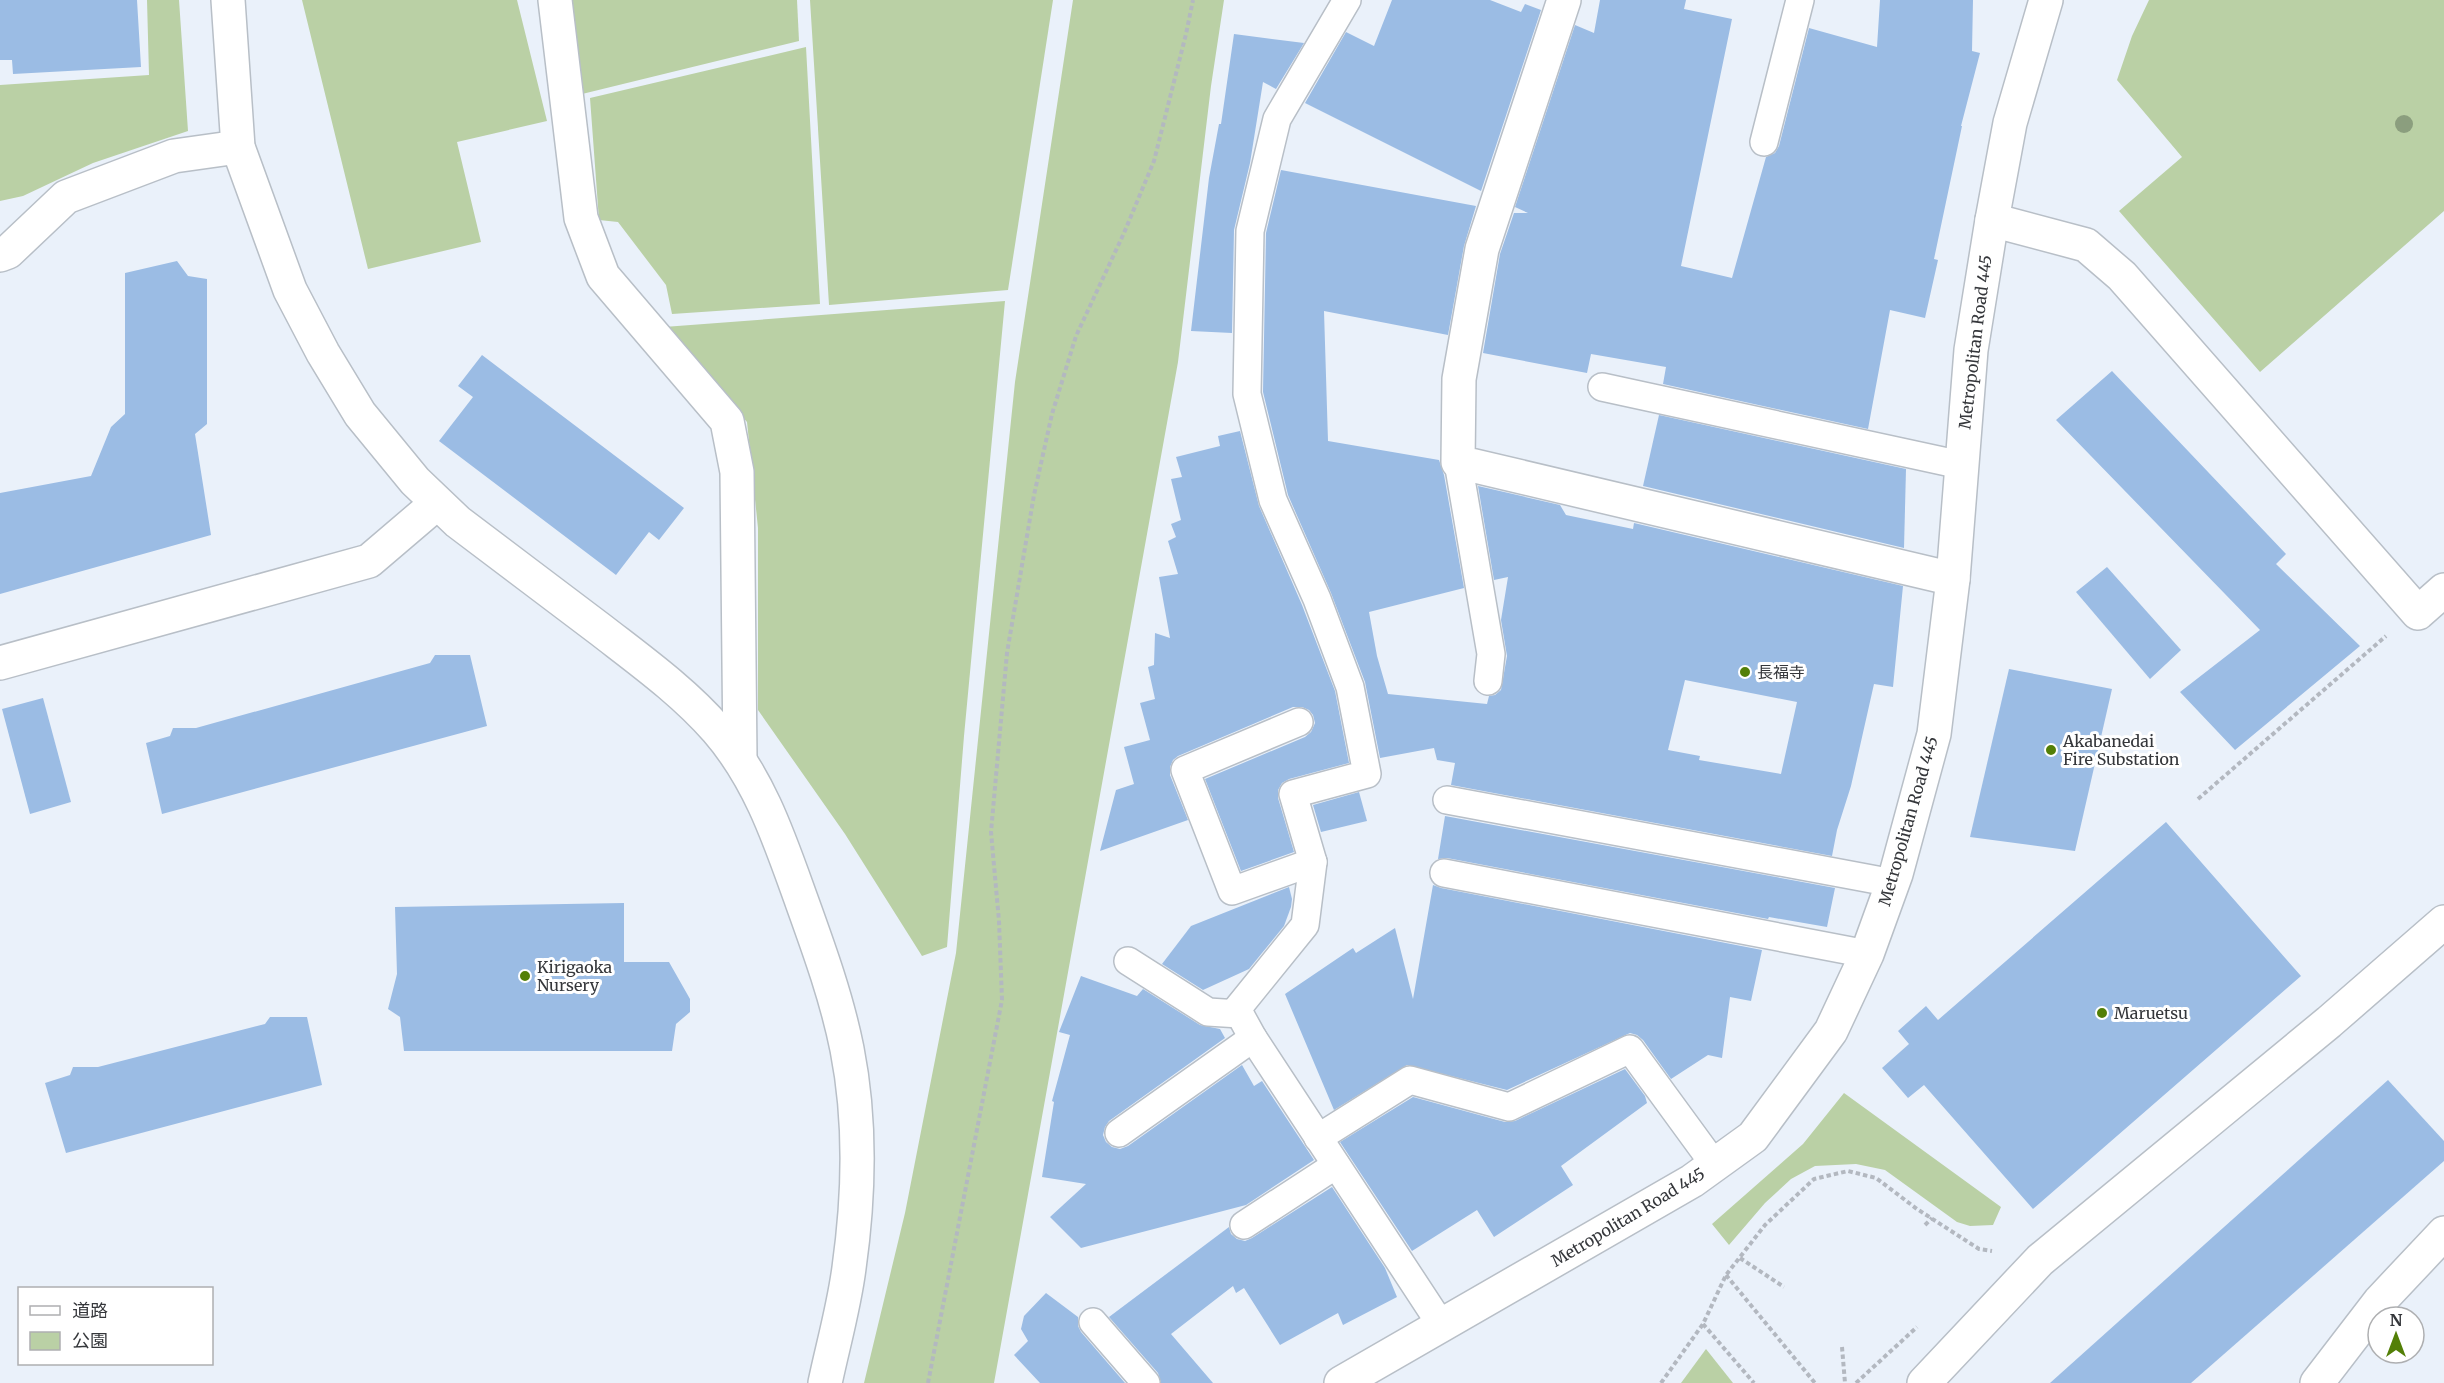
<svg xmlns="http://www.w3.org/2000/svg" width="2444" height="1383" font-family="Merriweather,'Noto Sans JP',serif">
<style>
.green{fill:#bad0a5}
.building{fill:#9bbce4;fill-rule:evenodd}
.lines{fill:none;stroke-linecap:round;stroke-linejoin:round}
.lane-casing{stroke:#b8bfc7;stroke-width:30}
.street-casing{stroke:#b8bfc7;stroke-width:36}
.secondary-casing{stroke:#b8bfc7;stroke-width:36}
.path{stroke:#b3b8c0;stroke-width:4;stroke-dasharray:4.5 3;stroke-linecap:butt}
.lane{stroke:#fff;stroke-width:27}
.street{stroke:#fff;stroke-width:33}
.secondary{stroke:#fff;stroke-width:33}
.tree{fill:#8b9e7e}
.poi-dot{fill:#537f07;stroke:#fff;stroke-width:2}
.labels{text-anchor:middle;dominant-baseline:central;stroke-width:6;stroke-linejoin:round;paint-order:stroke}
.street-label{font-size:16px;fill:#35373b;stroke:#fff}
.poi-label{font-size:16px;fill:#35373b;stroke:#fff;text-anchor:start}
</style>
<rect width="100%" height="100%" fill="#eaf1fa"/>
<!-- green -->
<g class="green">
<path d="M147 0H179L188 131 93 163 23 196 0 201V85L149 75Z"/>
<path d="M302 0H517L547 121 457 142 481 242 368 269Z"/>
<path d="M568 0H797L799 41 578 95Z"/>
<path d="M810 0H1053L1008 290 829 305Z"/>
<path d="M1073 0H1224L1211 86 1178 362 994 1383H864L905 1213 956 953 1015 382Z"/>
<path d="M2149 0H2444V211L2260 372 2119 211 2182 157 2117 80 2132 36Z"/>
<path d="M806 47 820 304 672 314 666 285 618 222 599 220 590 98Z"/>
<path d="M1005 301 964 736 947 947 922 956 845 834 758 710V528L747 422 664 327Z"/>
<path d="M1844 1093 2001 1207 1993 1225 1970 1226 1957 1222 1885 1170 1856 1164 1815 1166 1791 1179 1765 1203 1729 1245 1712 1224 1803 1144Z"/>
<path d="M1706 1349 1733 1383H1681Z"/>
</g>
<!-- building -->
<g class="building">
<path d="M0 0H137L141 67 13 74 12 60H0Z"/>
<path d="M1392 0H1490L1521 12 1525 4 1541 10 1481 191 1305 103 1346 32 1374 46Z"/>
<path d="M1600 0H1686L1684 9 1732 19 1681 266 1732 278 1766 157 1775 153 1779 146 1809 28 1877 47 1880 0H1973L1972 51 1980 53 1961 126H1962L1934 259 1938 260 1925 318 1890 310 1868 429 1663 384 1666 367 1591 354 1587 373 1483 353 1500 254 1514 213H1528L1515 207 1575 25 1594 33Z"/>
<path d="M1234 34 1304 43 1276 89 1263 82 1250 163 1234 230 1232 333 1191 331 1209 178 1219 124H1221Z"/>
<path d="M1281 170 1476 206 1464 246 1448 335 1324 311 1328 441 1439 460 1444 475 1464 588 1369 612 1377 656 1388 694 1487 704 1489 696 1495 695 1501 690 1507 656 1501 620 1508 577 1494 580 1478 486 1560 505 1566 515 1633 529 1634 523 1903 586 1893 687 1874 684 1851 786 1837 830 1832 856 1451 785 1455 763 1437 760 1434 748 1380 758 1365 682 1331 593 1288 495 1263 392 1266 233ZM1685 680 1797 702 1781 774 1699 760 1700 756 1668 750Z"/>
<path d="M177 261 188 276 207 279V424L195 434 211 535 0 594V493L91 476 111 427 125 414V273Z"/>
<path d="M482 355 684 508 659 540 649 532 616 575 439 441 473 397 458 386Z"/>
<path d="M2112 371 2286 554 2276 564 2360 646 2235 750 2180 692 2260 630 2056 420Z"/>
<path d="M1659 415 1906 469 1904 548 1643 486Z"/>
<path d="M1240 431 1259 506 1302 605 1335 691 1349 763 1289 779 1282 783 1278 790V798L1294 852 1241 871 1205 779 1305 737 1311 732 1315 723 1313 715 1309 710 1302 707H1293L1178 756 1173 760 1170 767V775L1188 820 1100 851 1116 790 1134 784 1124 747 1150 740 1140 703 1155 699 1148 667 1154 665 1155 633 1170 638 1159 577 1178 574 1168 541 1176 537 1171 524 1181 520 1171 479 1182 477 1176 457 1220 446 1218 436Z"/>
<path d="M2107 567 2181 650 2150 679 2076 592Z"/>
<path d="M435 655H470L487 726 162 814 146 743 170 736 173 728H196L430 663Z"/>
<path d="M2009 669 2112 689 2075 851 1970 837Z"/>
<path d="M43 698 71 802 30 814 2 709Z"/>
<path d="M1359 792 1367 821 1321 832 1313 805Z"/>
<path d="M1445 816 1835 888 1827 927 1769 917 1768 919 1447 858 1438 859Z"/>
<path d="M2166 822 2301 976 2033 1209 1924 1085 1908 1098 1882 1068 1909 1044 1898 1031 1926 1006 1938 1020Z"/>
<path d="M1433 885 1441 888 1762 950 1751 1001 1730 997 1722 1058 1708 1055 1671 1079 1643 1040 1637 1035 1630 1033 1507 1090 1407 1065 1334 1110 1285 994 1353 948 1356 953 1395 928 1413 999Z"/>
<path d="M1289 887 1292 899 1291 907 1284 926 1249 969 1203 990 1162 964 1191 926Z"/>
<path d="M624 903V962H669L690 999V1012L676 1024 672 1051H404L400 1017 388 1009 397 974 395 907Z"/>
<path d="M1081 976 1137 996 1143 989 1200 1025 1220 1029 1225 1038 1109 1121 1105 1127 1103 1135 1106 1142 1112 1147 1120 1149 1128 1146 1242 1065 1254 1086 1262 1081 1314 1160 1246 1205 1081 1248 1050 1217 1086 1184 1042 1177 1054 1102 1052 1101 1070 1035 1059 1032Z"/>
<path d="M270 1017H307L322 1085 66 1153 45 1083 70 1075 73 1067H98L265 1024Z"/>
<path d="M1625 1069 1645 1096 1647 1103 1561 1166 1573 1185 1494 1237 1477 1210 1412 1251 1340 1142 1413 1097 1505 1122 1515 1121Z"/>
<path d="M2388 1080 2444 1141V1161L2191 1383H2050Z"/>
<path d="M1332 1187 1385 1268 1397 1297 1343 1325 1338 1313 1280 1345 1244 1288 1236 1293 1233 1286 1171 1334 1213 1383H1161L1158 1373 1109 1317 1229 1227 1231 1234 1237 1239 1245 1241 1252 1238Z"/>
<path d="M1046 1293 1078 1317V1326L1081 1332 1125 1383H1040L1014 1355 1028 1341 1021 1329 1024 1316Z"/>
</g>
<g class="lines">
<!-- lane casing -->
<g class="lane-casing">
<g id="lane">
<path d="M1347 0 1277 119 1250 231 1247 394 1273 500 1317 599 1350 687 1367 774 1293 794 1313 862 1305 925 1237 1009 1253 1038 1442 1326"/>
<path d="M1764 142 1800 0"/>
<path d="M1602 387 1961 465"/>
<path d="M1458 462 1491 654 1488 681"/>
<path d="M1299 722 1185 770 1232 891 1313 862"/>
<path d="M1447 800 1893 883"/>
<path d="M1444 873 1867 954"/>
<path d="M1128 961 1208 1012 1240 1014"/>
<path d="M1119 1133 1253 1038"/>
<path d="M1318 1138 1410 1080 1509 1107 1630 1049 1714 1164"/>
<path d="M1244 1225 1336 1165"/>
<path d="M1093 1322 1146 1383"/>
</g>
</g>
<!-- street casing -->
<g class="street-casing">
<g id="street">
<path d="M555 0 581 218 603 276 727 421 737 472 740 757"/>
<path d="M1564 0 1482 249 1459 379 1458 462 1953 579"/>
<path d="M1992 220 2086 245 2122 276 2418 613 2444 590"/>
<path d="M0 255 8 252 66 197 174 156 238 147"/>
<path d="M0 663 369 561 437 503"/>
<path d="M1924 1383 2040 1260 2329 1022 2444 922"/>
<path d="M2317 1383 2380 1301 2444 1233"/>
</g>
</g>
<!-- secondary casing -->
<g class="secondary-casing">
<g id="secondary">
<path d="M228 0 238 147 290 290 323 353 360 414 415 481 458 522C506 558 553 594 601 630 641 661 684 692 717 730 757 776 777 832 797 888 816 941 836 994 847 1049 861 1120 859 1197 849 1268 844 1307 833 1345 825 1383"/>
<path d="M1341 1383 1692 1181 1753 1137 1831 1031 1867 954 1896 874 1934 734 1953 579 1971 350 1992 220 2010 123 2046 0"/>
</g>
</g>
<!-- path -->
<g class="path">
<path d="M2198 799 2386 636"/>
<path d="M1925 1225 1932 1218"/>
<path d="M1740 1258 1784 1287"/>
<path d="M1726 1275 1815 1383"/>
<path d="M1703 1324 1754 1383"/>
<path d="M1842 1347 1845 1383"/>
<path d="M928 1383 1002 1000 999 921 991 832 1007 653 1034 495 1052 414 1076 336 1124 233 1154 161 1186 34 1193 0"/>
<path d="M1661 1383 1703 1324 1726 1275 1765 1225 1814 1179 1848 1171 1876 1178 1917 1209 1979 1249 1992 1251"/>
<path d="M1856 1383 1917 1327"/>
</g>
<!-- lane -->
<use href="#lane" class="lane"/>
<!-- street -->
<use href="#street" class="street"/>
<!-- secondary -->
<use href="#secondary" class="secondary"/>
</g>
<!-- trees -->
<circle class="tree" cx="2404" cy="124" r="9"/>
<!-- markers -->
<g class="poi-dot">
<circle cx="1745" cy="672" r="6"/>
<circle cx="2051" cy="750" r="6"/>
<circle cx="525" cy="976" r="6"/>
<circle cx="2102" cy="1013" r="6"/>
</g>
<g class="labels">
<!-- street labels -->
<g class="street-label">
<text transform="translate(1975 342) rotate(-83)">Metropolitan Road 445</text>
<text transform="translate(1908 821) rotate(-74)">Metropolitan Road 445</text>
<text transform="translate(1628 1217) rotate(-31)">Metropolitan Road 445</text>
</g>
<!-- poi labels -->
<g class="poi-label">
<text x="1757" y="672">長福寺</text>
<text x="2063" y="741">Akabanedai<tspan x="2063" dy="18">Fire Substation</tspan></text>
<text x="537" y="967">Kirigaoka<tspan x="537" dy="18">Nursery</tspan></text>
<text x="2114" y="1013">Maruetsu</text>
</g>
</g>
<!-- legend -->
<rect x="18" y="1287" width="195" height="78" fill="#ffffff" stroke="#aeafb1" stroke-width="1.5"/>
<rect x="30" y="1306" width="30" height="9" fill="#ffffff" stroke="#aeafb1" stroke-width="1.5"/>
<text x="72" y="1317" font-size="18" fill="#35373b">道路</text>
<rect x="30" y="1332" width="30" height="18" fill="#bad0a5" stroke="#aeafb1" stroke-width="1.5"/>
<text x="72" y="1347" font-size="18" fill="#35373b">公園</text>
<!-- north arrow -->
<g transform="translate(2396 1335)"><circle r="28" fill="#ffffff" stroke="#aeafb1" stroke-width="1.5"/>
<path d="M0-4.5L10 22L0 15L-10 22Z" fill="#537f07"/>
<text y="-9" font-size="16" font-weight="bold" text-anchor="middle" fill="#35373b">N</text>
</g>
</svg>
